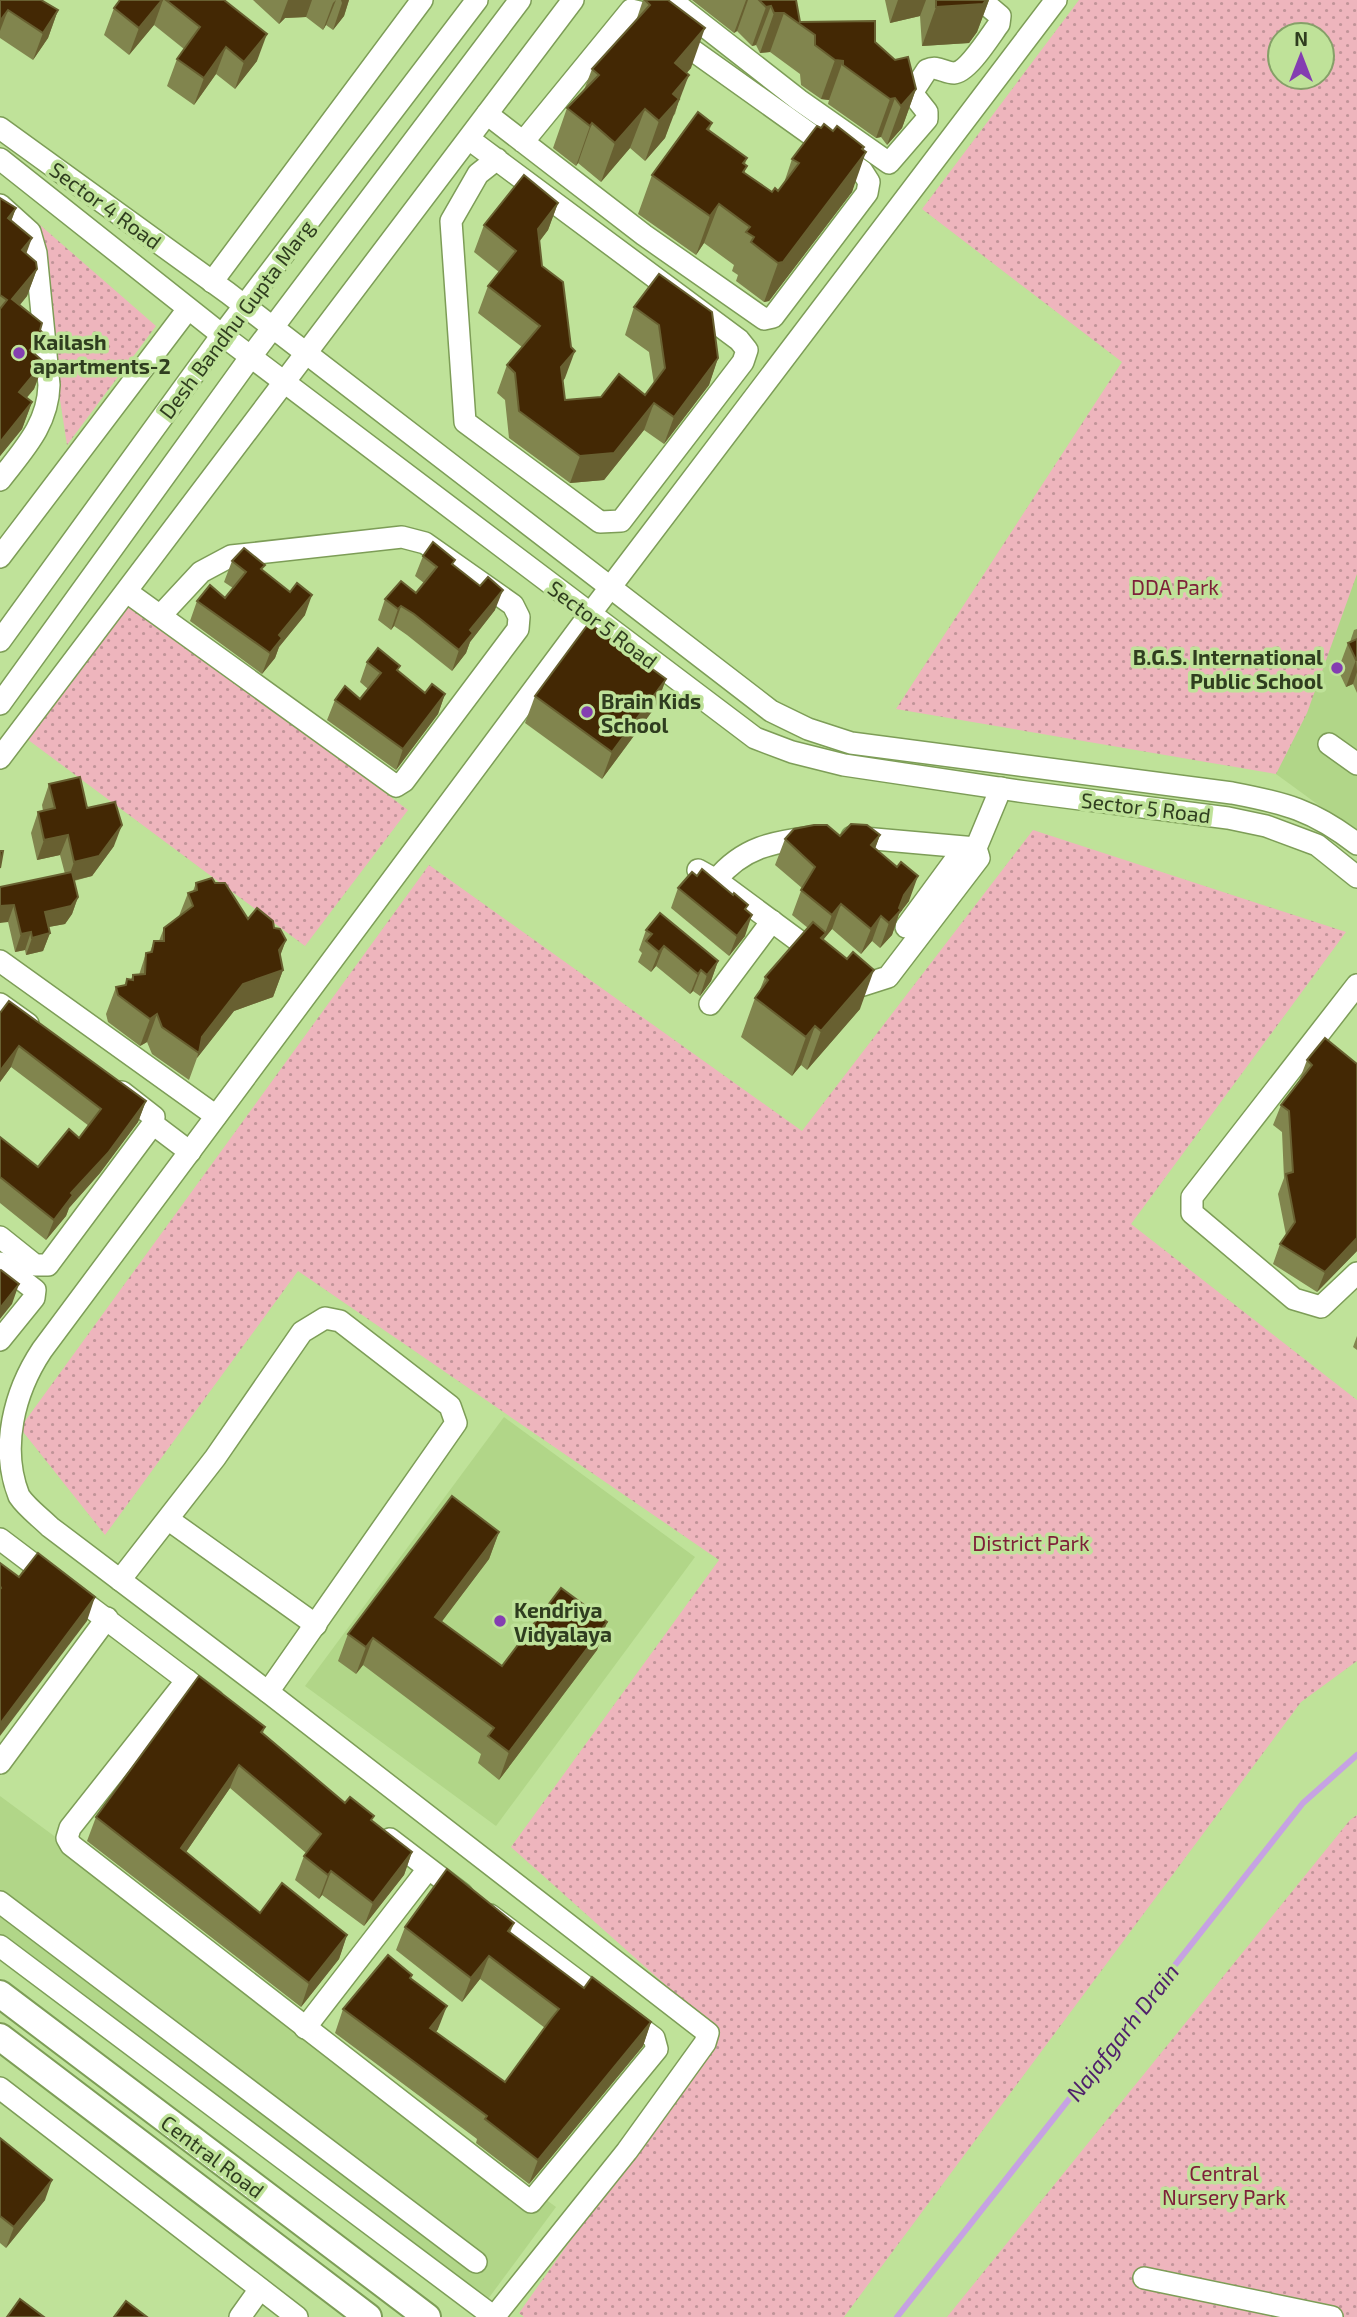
<svg xmlns="http://www.w3.org/2000/svg" width="1357" height="2317" font-family="'Exo 2',sans-serif">
<style>
.built{fill:#b1d688}
.park{fill:url(#park-dots);fill-rule:evenodd}
.lines{fill:none;stroke-linecap:round;stroke-linejoin:round}
.stream{stroke:#c6a2e3;stroke-width:6}
.minor-casing{stroke:#7d9d57;stroke-width:24}
.major-casing{stroke:#7d9d57;stroke-width:30}
.minor{stroke:#fff;stroke-width:21}
.major{stroke:#fff;stroke-width:26}
.wall{fill:#81854e}
.shaded-wall{fill:#686031}
.building{fill:#432804;stroke:#686031;stroke-width:2}
.poi-dot{fill:#843eb1;stroke:#bfe299;stroke-width:2.5}
.labels{text-anchor:middle;dominant-baseline:central;stroke-width:7;stroke-linejoin:round;paint-order:stroke}
.street-label{font-size:21px;fill:#2f3d1f;stroke:#bfe299}
.poi-label{font-size:21px;font-weight:bold;fill:#2f3d1f;stroke:#bfe299;text-anchor:start}
.park-label{font-size:21px;fill:#7e2039;stroke:#bfe299}
.water-label{font-size:23px;font-style:italic;fill:#4e1f6b;stroke:#bfe299}
</style>
<defs>
<pattern id="park-dots" width="8" height="8" patternUnits="userSpaceOnUse" patternTransform="scale(1.75)"><rect width="8" height="8" fill="#eeb5bd"/><path d="M2 2h.1M6 6h.1" fill="none" stroke="#c19499" stroke-width="1.8" stroke-linecap="round"/></pattern>
</defs>
<rect width="100%" height="100%" fill="#bfe299"/>
<!-- built -->
<g class="built">
<path d="M1357 563V833L1276 774Z"/>
<path d="M504 1417 695 1557 496 1826 305 1686Z"/>
<path d="M0 1796 556 2207 488 2299 0 1936Z"/>
</g>
<!-- park -->
<g class="park">
<path d="M1079 0H1357V574L1307 713 1276 774 896 709 1122 362 922 209ZM1280 35H1322V77H1280Z"/>
<path d="M32 218 156 326 67 445Z"/>
<path d="M126 599 408 810 305 946 23 736Z"/>
<path d="M1033 830 1346 932 1131 1224 1357 1400V1661L1301 1702 844 2317H524L519 2313 718 2032 511 1847 719 1560 298 1271 105 1535 20 1428 429 865 802 1131Z"/>
<path d="M1357 1815V2317H947L1350 1820Z"/>
</g>
<g class="lines">
<!-- stream -->
<path class="stream" d="M897 2317 1303 1803 1357 1755"/>
<!-- minor casing -->
<g class="minor-casing">
<g id="minor">
<path d="M671 0 799 100 889 163 927 119V112L912 93 927 70C938 65 944 73 954 73 968 72 990 36 999 24L1000 16 981 0"/>
<path d="M487 114 644 235 764 319 773 317 867 193 869 182 862 171 639 12 631 10 523 142"/>
<path d="M0 128 228 293 771 711 808 729 851 743 1232 793C1285 803 1313 810 1357 844"/>
<path d="M469 139 481 148 739 340 747 350 743 362 621 521 600 522 465 422 451 221 478 174 497 159"/>
<path d="M0 159 222 335 755 738 792 752 844 765 1026 792 1228 818 1266 826 1317 845 1357 877"/>
<path d="M0 205 30 232 36 253 49 385C48 425 23 450 0 480"/>
<path d="M212 282 422 0"/>
<path d="M0 557 188 309"/>
<path d="M127 592 396 786 404 781 518 629 519 617 513 605 425 543 402 537 231 556 201 572 161 615"/>
<path d="M0 641 222 335 477 0"/>
<path d="M0 704 252 355 520 0"/>
<path d="M1329 744 1357 764"/>
<path d="M0 758 573 0"/>
<path d="M852 837 976 848"/>
<path d="M698 870 716 880 819 956"/>
<path d="M716 880C743 847 773 842 813 837"/>
<path d="M906 927 964 848"/>
<path d="M0 961 216 1116"/>
<path d="M845 975 863 985 888 977 979 858 976 848 1001 788"/>
<path d="M1357 985 1192 1197V1213L1294 1299 1321 1307 1357 1273"/>
<path d="M0 1004 28 1024"/>
<path d="M710 1004 772 921"/>
<path d="M153 1124 190 1152"/>
<path d="M0 1237 35 1265H48L153 1124 154 1117 122 1092"/>
<path d="M0 1263 35 1290 34 1298 0 1340"/>
<path d="M169 1520 316 1625"/>
<path d="M0 1539 213 1700"/>
<path d="M120 1580 215 1458 302 1332 325 1318 340 1321 450 1406 456 1423 268 1692"/>
<path d="M187 1680 70 1828 67 1838 71 1845 531 2202 657 2049 654 2038 490 1915"/>
<path d="M0 1763 107 1618"/>
<path d="M390 1839 462 1894"/>
<path d="M0 1902 476 2262"/>
<path d="M0 1946 494 2317"/>
<path d="M305 2028 428 1869"/>
<path d="M0 2088 297 2317"/>
<path d="M1144 2278 1332 2317"/>
<path d="M240 2317 260 2289"/>
<path d="M494 2317 627 2151 705 2043 708 2033 268 1692 50 1527C40 1517 27 1508 19 1496 0 1448 14 1392 42 1350L590 614 1056 0"/>
</g>
</g>
<!-- major casing -->
<g class="major-casing">
<g id="major">
<path d="M0 1994 427 2317"/>
<path d="M0 2037 368 2317"/>
</g>
</g>
<!-- minor -->
<use href="#minor" class="minor"/>
<!-- major -->
<use href="#major" class="major"/>
</g>
<!-- wall -->
<g class="wall">
<path d="M0 0 58 10 48 38 33 60 0 38Z"/>
<path d="M120 0H224L257 61 235 89 216 74 194 105 167 86 177 59 184 49 154 25 129 55 104 35 114 8Z"/>
<path d="M253 0H349L344 16 333 30 326 25 323 30 306 17 285 18 279 24Z"/>
<path d="M643 0H668L691 68 686 73 675 114 672 117 665 138 645 161 630 148 601 182 578 163 576 166 553 148 567 108 584 90 592 69 636 21Z"/>
<path d="M692 0H796L800 22 875 42 916 89 902 128 887 145 881 137 876 138 828 104 829 100 821 99 801 85 800 74 770 52 760 53 756 45 752 46 737 31 734 33Z"/>
<path d="M885 0H989L977 32 969 43 922 46 920 16 890 23Z"/>
<path d="M712 123 709 131 747 158 745 164V174L772 192 778 191 784 183 792 159 821 128 833 131 864 147 852 192 769 301 764 302 736 281 738 275 732 271 734 265 704 243 696 255 638 214 652 175Z"/>
<path d="M0 198 16 208 11 221 27 254 37 269 27 296 20 305 43 333 35 355 44 362 34 389 26 398 32 402 22 429 0 456Z"/>
<path d="M558 203 548 230 539 242 542 266 565 378 563 381 565 400 645 395 654 384 649 352 625 335 634 307 718 358 709 385 664 444 644 430 604 480 570 483 509 438 505 400 497 393 507 365 522 347 478 313 488 286 499 272 474 252 484 225Z"/>
<path d="M423 556 454 565 495 610 470 642 466 653 452 671 407 635 394 626 391 630 378 620 385 599 416 593 424 583 415 576Z"/>
<path d="M232 561 263 571 305 615 279 647 275 658 262 674 190 621 197 601 225 598 233 588 224 582Z"/>
<path d="M1357 629V693L1353 684 1346 687 1338 670 1348 643 1350 642 1354 630Z"/>
<path d="M367 662 398 672 425 693 445 694 438 714 396 770 327 720 335 700 360 699 368 689 360 682Z"/>
<path d="M666 679 656 706 602 779 525 723 535 696Z"/>
<path d="M49 784 87 808 114 846 92 876 74 881 78 897 72 914 65 924 48 927 50 933 43 951 26 955 25 950 15 952 0 887 65 874 60 855 37 860 31 833 38 812 43 811 42 805Z"/>
<path d="M880 835 875 848 909 901 899 914 892 935 880 948 872 941 861 954 832 929 823 940 860 1009 807 1070 801 1065 792 1076 741 1037 755 998 759 992 765 977 808 928 792 915 802 888 775 865 785 839 840 836Z"/>
<path d="M196 883H215L248 919 274 928 286 940 280 955 283 970 273 997 234 1011 197 1058 189 1080 152 1054 147 1042 140 1046 108 1022 106 1014 116 987 124 986 127 979H131L133 975H139L146 953 150 952 154 941H159L164 928 179 916 188 893 193 891Z"/>
<path d="M678 888 746 910 745 936 729 956 671 908Z"/>
<path d="M646 930 718 961 711 981 700 996 693 991 690 994 656 966 651 972 638 962 642 953 639 950Z"/>
<path d="M0 1013 146 1101 138 1122 100 1173 69 1208 66 1216 46 1240 0 1203V1137L38 1167 79 1138 89 1126 11 1067 0 1082Z"/>
<path d="M1325 1038 1357 1251 1317 1292 1273 1264 1280 1244 1286 1235 1278 1194 1284 1178 1282 1132 1273 1125 1281 1105 1299 1081 1307 1060Z"/>
<path d="M1357 1336V1350L1353 1347Z"/>
<path d="M499 1532 489 1559 441 1622 502 1666 607 1622 597 1650 499 1780 478 1763 481 1754 363 1665 356 1674 338 1661 348 1634Z"/>
<path d="M265 1727 263 1733 345 1803 412 1852 404 1875 364 1926 322 1895 319 1899 295 1880 304 1856 306 1853 230 1788 186 1852 260 1913 347 1935 339 1959 301 2007 87 1841 96 1817Z"/>
<path d="M514 1923 510 1933 584 1988 651 2022 643 2046 529 2184 476 2143 477 2139 335 2033 343 2009 411 1979 438 2029 436 2032 505 2082 545 2028 480 1979 462 2002 396 1950 405 1927Z"/>
<path d="M0 2138 45 2200 6 2248 0 2243Z"/>
</g>
<!-- shaded-wall -->
<g class="shaded-wall">
<path d="M162 0H163L154 25 129 55 139 28Z"/>
<path d="M288 0H312L306 17 285 18 279 24Z"/>
<path d="M336 0 326 25 323 30 333 3Z"/>
<path d="M341 0H349L344 16 333 30 342 3Z"/>
<path d="M746 0H748L737 31 734 33Z"/>
<path d="M898 0H926L920 16 890 23Z"/>
<path d="M989 0 977 32 969 43 922 46 936 7Z"/>
<path d="M771 6 756 45 752 46 766 7Z"/>
<path d="M8 10 0 31V21Z"/>
<path d="M58 10 48 38 33 60 43 33Z"/>
<path d="M774 13H784L770 52 760 53Z"/>
<path d="M705 28 691 68 661 103 675 63Z"/>
<path d="M267 34 257 61 235 89 244 62Z"/>
<path d="M226 47 216 74 194 105 204 78Z"/>
<path d="M835 60 843 61 829 100 821 99Z"/>
<path d="M689 75 665 138 645 161 659 121 673 94Z"/>
<path d="M916 89 902 128 887 145 901 106Z"/>
<path d="M895 98 881 137 876 138 890 99Z"/>
<path d="M645 109 630 148 601 182 615 143Z"/>
<path d="M592 123 578 163 576 166 590 126Z"/>
<path d="M864 147 858 162 866 152 852 192 769 301 764 302 778 263Z"/>
<path d="M558 203 548 230 528 256 538 229Z"/>
<path d="M719 204 704 243 696 255 710 216Z"/>
<path d="M16 208 6 235 8 218Z"/>
<path d="M32 238 22 265V250Z"/>
<path d="M37 269 27 296 2 326 12 299Z"/>
<path d="M43 333 33 361 30 350Z"/>
<path d="M575 351 565 378 552 394 561 367Z"/>
<path d="M718 358 709 385 664 444 674 417Z"/>
<path d="M44 362 34 389 9 419 19 392Z"/>
<path d="M32 402 22 429 0 456V442Z"/>
<path d="M654 403 644 430 604 480 570 483 580 456Z"/>
<path d="M503 590 495 610 470 642 466 653 452 671 459 650 470 630Z"/>
<path d="M312 595 305 615 279 647 275 658 262 674 270 653 279 635Z"/>
<path d="M401 606 394 626 391 630 398 609Z"/>
<path d="M1356 660 1357 672 1353 684 1346 687Z"/>
<path d="M666 679 656 706 602 779 612 752Z"/>
<path d="M445 694 438 714 396 770 403 749Z"/>
<path d="M122 825 114 846 92 876 67 882 74 862Z"/>
<path d="M68 835 60 855 37 860 44 840Z"/>
<path d="M880 835 871 860V845Z"/>
<path d="M918 876 909 901 899 914 892 935 880 948 889 923 904 895Z"/>
<path d="M78 897 72 914 65 924 38 929 45 912Z"/>
<path d="M841 904 832 929 823 940 821 938 825 933 832 915Z"/>
<path d="M14 905 8 922 0 923V906Z"/>
<path d="M752 915 745 936 729 956 737 936Z"/>
<path d="M881 916 872 941 861 954 871 929Z"/>
<path d="M31 932 25 950 15 952 21 934Z"/>
<path d="M50 933 43 951 26 955 32 938Z"/>
<path d="M286 940 276 967 283 970 273 997 234 1011 197 1058 202 1037 243 984 279 950Z"/>
<path d="M664 946 656 966 651 972 659 952Z"/>
<path d="M718 961 711 981 700 996 707 975Z"/>
<path d="M701 970 693 991 690 994 698 974Z"/>
<path d="M874 970 860 1009 807 1070 821 1031Z"/>
<path d="M157 1014 147 1042 140 1046 150 1019Z"/>
<path d="M815 1026 801 1065 792 1076 806 1037Z"/>
<path d="M19 1046 11 1067 0 1082V1071Z"/>
<path d="M146 1101 138 1122 100 1173 69 1208 66 1216 46 1240 54 1220 71 1193Z"/>
<path d="M1357 1238V1251L1317 1292 1325 1272Z"/>
<path d="M19 1284 12 1304 0 1319V1308Z"/>
<path d="M499 1532 489 1559 425 1644 435 1617Z"/>
<path d="M95 1597 87 1621 0 1736V1724Z"/>
<path d="M607 1622 597 1650 499 1780 509 1752Z"/>
<path d="M373 1638 363 1665 356 1674 366 1647Z"/>
<path d="M239 1765 230 1788 173 1871 181 1848Z"/>
<path d="M412 1852 404 1875 364 1926 373 1903Z"/>
<path d="M331 1871 322 1895 319 1899 328 1875Z"/>
<path d="M347 1935 339 1959 301 2007 309 1983Z"/>
<path d="M489 1956 480 1979 462 2002 471 1978Z"/>
<path d="M447 2006 438 2029 421 2052 430 2028Z"/>
<path d="M651 2022 643 2046 529 2184 538 2160Z"/>
<path d="M52 2180 45 2200 6 2248 14 2227Z"/>
</g>
<!-- building -->
<g class="building">
<path d="M0 0H41L58 10 43 33 8 10 0 21Z"/>
<path d="M120 0H162L139 28 114 8Z"/>
<path d="M166 0H224L267 34 244 62 226 47 204 78 177 59 200 27Z"/>
<path d="M645 0H668L705 28 675 63 689 75 673 94 679 99 659 121 645 109 615 143 592 123 590 126 567 108 599 75 592 69 650 5Z"/>
<path d="M759 0H796L800 22 875 21V42L895 60 908 57 916 89 901 106 895 98 890 99 843 65V61L835 60 815 45V35L784 13H774L771 6 766 7Z"/>
<path d="M936 0H986L983 4 936 7Z"/>
<path d="M698 112 712 123 707 129 747 158 743 163 747 166 743 172 772 192 775 188 778 191 799 163 792 159 817 126 821 128 824 124 833 131 837 126 864 147 862 149 866 152 783 262 778 263 751 242 754 237 746 232 750 227 719 204 710 216 652 175Z"/>
<path d="M524 175 558 203 538 229 542 266 563 282 571 347 575 351 561 367 565 400 601 397 619 374 645 395 665 368 659 325 634 307 659 274 712 312 718 358 674 417 654 403 614 453 580 456 519 411 515 373 507 365 540 326 488 286 516 251 484 225Z"/>
<path d="M0 198 16 208 8 218 32 238 22 250 36 262 37 269 12 299 42 323 40 330 43 333 30 350 44 362 19 392 32 402 0 442V309L7 300 0 295Z"/>
<path d="M433 542 455 560 452 564 480 586 488 577 503 590 470 630 473 633 459 650 414 614 401 606 398 609 385 599 401 581 416 593 437 567 423 556Z"/>
<path d="M244 548 265 565 261 569 290 592 297 583 312 595 279 635 282 638 270 653 197 601 210 585 225 598 246 572 232 561Z"/>
<path d="M589 623 666 679 612 752 535 696Z"/>
<path d="M1357 639V660H1356L1348 643Z"/>
<path d="M378 648 400 666 397 670 425 693 432 684 445 694 403 749 335 700 345 686 360 699 381 673 367 662Z"/>
<path d="M80 777 87 808 115 802 122 825 99 856 74 862 68 835 44 840 38 812 55 808 49 784Z"/>
<path d="M851 824 867 825 880 835 871 845 897 867 901 862 918 876 904 895 899 908 901 910 889 923 881 916 871 929 841 904 832 915 801 890 815 867 785 839 794 829 814 825H827L840 836Z"/>
<path d="M0 851H3L0 868Z"/>
<path d="M702 869 733 895 734 893 748 905 745 909 752 915 737 936 678 888 692 872 697 876Z"/>
<path d="M72 872 78 897 71 906 45 912 50 933 32 938 31 932 21 934 14 905 0 906V887Z"/>
<path d="M212 878 215 883H225L248 919 257 908 273 921 274 928 280 929 286 940 279 950 283 970 243 984 202 1037 199 1053 162 1027 157 1014 150 1019 118 995 116 987 126 985 127 979 133 980V975L145 974 146 953 152 952 154 941H164V928L193 906 188 893 197 890 196 883Z"/>
<path d="M660 913 718 961 707 975 701 970 698 974 664 946 659 952 646 941 652 934 646 930Z"/>
<path d="M813 922 826 933 821 938 847 959 853 952 874 970 821 1031 815 1026 806 1037 755 998 768 980 765 977Z"/>
<path d="M9 1001 146 1101 108 1153 71 1193 73 1195 54 1220 0 1177V1137L38 1167 69 1129 79 1138 101 1109 19 1046 0 1071V1013Z"/>
<path d="M1325 1038 1357 1064V1238L1325 1272 1280 1244 1295 1222 1286 1174 1293 1172 1289 1111 1281 1105 1312 1065 1307 1060Z"/>
<path d="M1 1270 19 1284 0 1308V1271Z"/>
<path d="M452 1496 499 1532 435 1617 502 1666 561 1588 607 1622 509 1752 488 1736 494 1728 373 1638 366 1647 348 1634Z"/>
<path d="M38 1553 95 1597 0 1724V1589L1 1588 0 1586V1563L19 1577Z"/>
<path d="M199 1676 265 1727 261 1732 345 1803 350 1797 374 1816 371 1820 412 1852 373 1903 331 1871 328 1875 304 1856 321 1834 239 1765 181 1848 260 1913 282 1883 347 1935 309 1983 96 1817Z"/>
<path d="M447 1869 514 1923 508 1931 584 1988 592 1977 651 2022 538 2160 485 2119 487 2116 343 2009 388 1955 412 1975 410 1978 447 2006 430 2028 505 2082 551 2019 559 2009 489 1956 471 1978 405 1927Z"/>
<path d="M0 2138 52 2180 14 2227 0 2216Z"/>
<path d="M20 2299 44 2317H7Z"/>
<path d="M126 2301 147 2317H114Z"/>
</g>
<!-- markers -->
<g class="poi-dot">
<circle cx="19" cy="353" r="7"/>
<circle cx="1337" cy="668" r="7"/>
<circle cx="587" cy="712" r="7"/>
<circle cx="500" cy="1621" r="7"/>
</g>
<g class="labels">
<!-- street labels -->
<g class="street-label">
<text transform="translate(106 205) rotate(36)">Sector 4 Road</text>
<text transform="translate(236 319) rotate(-53)">Desh Bandhu Gupta Marg</text>
<text transform="translate(603 624) rotate(37)">Sector 5 Road</text>
<text transform="translate(1146 807) rotate(7)">Sector 5 Road</text>
<text transform="translate(213 2156) rotate(37)">Central Road</text>
</g>
<!-- poi labels -->
<g class="poi-label">
<text x="33" y="341">Kailash<tspan x="33" dy="24">apartments-2</tspan></text>
<text x="1323" y="656" text-anchor="end">B.G.S. International<tspan x="1323" dy="24">Public School</tspan></text>
<text x="601" y="700">Brain Kids<tspan x="601" dy="24">School</tspan></text>
<text x="514" y="1609">Kendriya<tspan x="514" dy="24">Vidyalaya</tspan></text>
</g>
<!-- park labels -->
<g class="park-label">
<text x="1175" y="586">DDA Park</text>
<text x="1031" y="1542">District Park</text>
<text x="1224" y="2172">Central<tspan x="1224" dy="24">Nursery Park</tspan></text>
</g>
<!-- water labels -->
<g class="water-label">
<text transform="translate(1122 2032) rotate(-52)">Najafgarh Drain</text>
</g>
</g>
<!-- north arrow -->
<g transform="translate(1301 56)"><circle r="33" fill="#bfe299" stroke="#85a068" stroke-width="2"/>
<path d="M0-5L12 26L0 18L-12 26Z" fill="#843eb1"/>
<text y="-10" font-size="19" font-weight="bold" text-anchor="middle" fill="#2f3d1f">N</text>
</g>
</svg>
